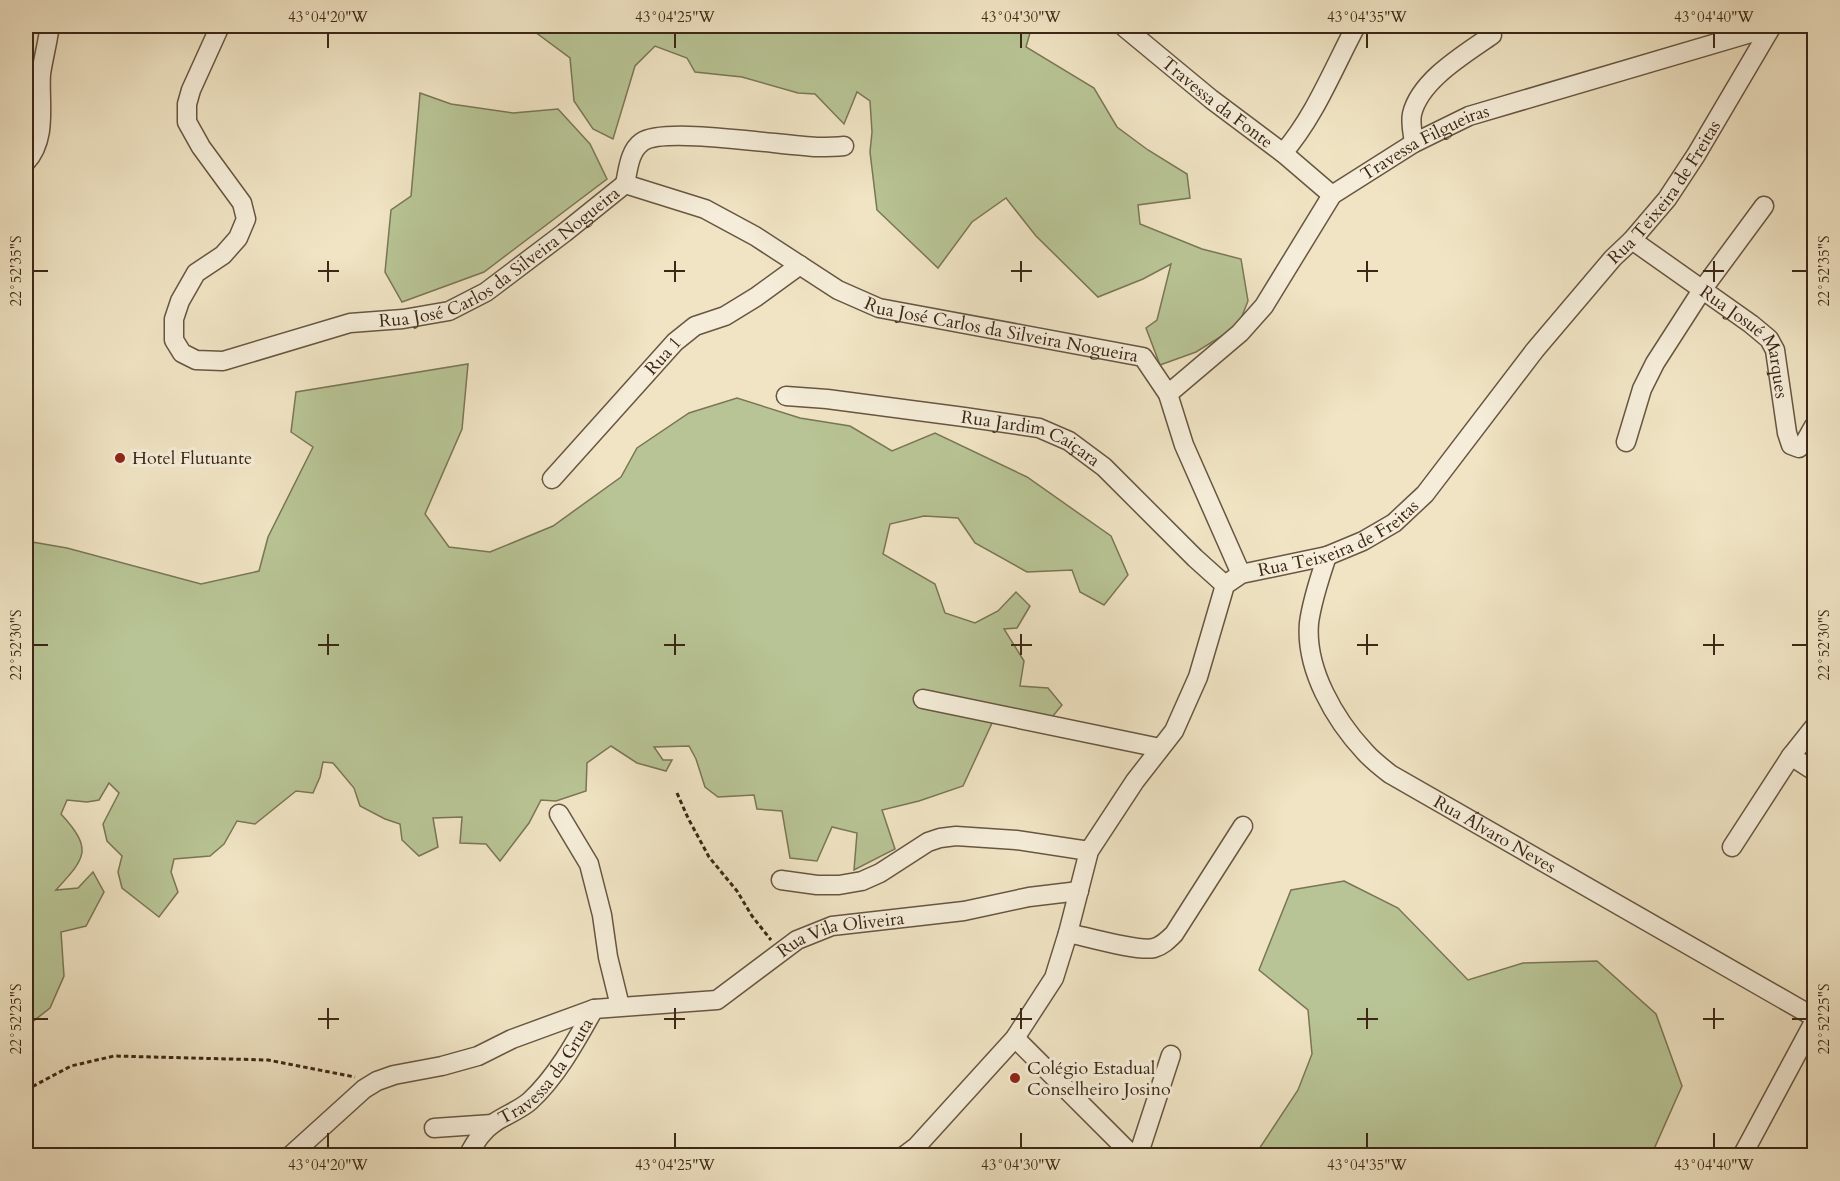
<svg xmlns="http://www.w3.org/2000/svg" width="1840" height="1181" font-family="Cardo,serif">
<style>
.green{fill:#b8c495;stroke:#7a7655;stroke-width:1.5}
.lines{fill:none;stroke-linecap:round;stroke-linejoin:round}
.minor-casing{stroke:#685641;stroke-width:21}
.path{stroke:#3b2715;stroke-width:3;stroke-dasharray:4.5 3;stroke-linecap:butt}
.minor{stroke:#f5edd9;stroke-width:18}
.ticks{fill:none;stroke:#3b2715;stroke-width:2}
.poi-dot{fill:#8f2418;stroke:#f5edd9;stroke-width:2}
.labels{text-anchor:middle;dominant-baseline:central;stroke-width:6;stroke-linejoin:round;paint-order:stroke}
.street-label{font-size:18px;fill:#3b2715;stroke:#f5edd9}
.poi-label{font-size:18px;fill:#3b2715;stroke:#f5edd9;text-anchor:start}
.neatline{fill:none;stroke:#3b2715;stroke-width:2}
.ticks-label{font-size:15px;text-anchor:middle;fill:#3b2715}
</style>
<rect width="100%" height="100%" fill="#f0e4c4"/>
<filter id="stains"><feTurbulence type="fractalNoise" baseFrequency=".00333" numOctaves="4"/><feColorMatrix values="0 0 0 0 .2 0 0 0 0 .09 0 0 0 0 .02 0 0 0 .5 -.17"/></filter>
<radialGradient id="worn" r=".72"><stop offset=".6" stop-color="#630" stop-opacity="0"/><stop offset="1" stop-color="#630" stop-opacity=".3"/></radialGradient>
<!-- green -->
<g class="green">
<path d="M527 26H1032L1026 47 1094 88 1117 127 1148 150 1187 174 1190 198 1138 205 1140 224 1202 249 1241 259 1248 301 1238 326 1196 352 1160 365 1146 328 1157 320 1171 264 1143 279 1098 297 1036 236 1006 198 972 222 938 268 877 210 870 152 872 132 870 101 857 92 844 124 815 94 798 93 742 77 695 72 687 58 655 46 635 66 613 139 593 129 574 101 570 58Z"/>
<path d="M420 93 451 104 513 113 558 109 590 144 607 179 484 272 402 302 385 272 391 210 411 196Z"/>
<path d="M468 364 462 429 425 514 449 547 490 552 553 526 621 477 637 448 689 413 737 398 800 418 850 426 892 451 935 433 1027 477 1111 536 1128 575 1104 605 1080 592 1072 570 1027 572 975 543 958 518 924 516 890 524 883 554 935 584 945 613 975 623 998 611 1016 592 1030 606 1017 628 1004 629 1024 661 1020 686 1048 688 1062 705 1048 722 993 721 963 786 919 801 882 810 895 849 854 870 857 833 832 827 817 861 790 858 782 811 757 809 754 795 718 797 705 787 696 759 689 746 654 747 663 760H672L666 771 637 763 611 746 587 763 586 791 556 801 541 800 529 823 500 861 486 844 460 843 462 817 433 818 438 847 419 856 402 840 400 824 385 819 360 806 354 788 333 763 323 762 320 777 313 793 296 791 255 824 237 821 224 844 210 856 174 859 171 872 178 892 159 917 122 888 118 872 122 856 107 841 103 824 119 793 109 783 99 800 87 802 67 800 61 814C94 850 85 858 56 890L78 888 93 872 104 892 86 926 61 932 64 976 50 1008 26 1027V541L67 548 201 584 259 571 268 537 313 447 291 432 296 392Z"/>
<path d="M1344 881 1398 908 1468 980 1523 963 1597 961 1656 1014 1682 1086 1654 1149 1604 1156 1255 1155 1298 1090 1312 1054 1308 1010 1259 970 1291 890Z"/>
</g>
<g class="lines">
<!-- minor casing -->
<g class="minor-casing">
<g id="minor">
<path id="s1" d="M220 26 191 90 187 104V122L201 147 242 203 246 219 238 238 223 255 196 273 180 301 174 319V340L182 353 196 360 223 361 350 323 403 319 449 311 486 292 564 233 625 184 705 209 755 236 838 290 879 308 1143 357 1168 394 1184 445 1241 574"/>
<path id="s2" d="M1124 27 1211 99 1283 153 1332 195"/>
<path d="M1414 143C1413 134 1410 123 1412 114 1420 80 1465 54 1492 35"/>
<path d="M1283 153C1315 116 1333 69 1356 26"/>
<path d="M26 162C48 138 39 103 41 74 43 60 47 45 49 31L52 26"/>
<path d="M625 184C628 171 629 151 642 142 664 126 784 146 817 147 826 147 835 147 844 146"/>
<path id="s3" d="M1632 240 1751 324 1769 339 1775 350 1787 433 1791 445 1799 448 1805 442 1814 426"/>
<path id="s4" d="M1168 394 1240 333 1264 306 1332 195 1414 143 1469 116 1771 27"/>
<path id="s5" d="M786 396 827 399 964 417 1039 428 1069 441 1104 467 1195 558 1225 585"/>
<path d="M1626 442 1642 389 1655 363 1702 290 1764 206"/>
<path id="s6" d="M552 479 675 342 695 326 725 316 756 297 800 265"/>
<path id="s7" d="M1327 556C1320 577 1312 600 1309 623 1305 669 1335 720 1365 752 1372 760 1381 767 1390 774L1814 1017"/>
<path d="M923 699 1160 748"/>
<path d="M1791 756 1814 771"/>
<path d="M559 814 589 864 602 915 608 957 620 1006"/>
<path d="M1732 847 1791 756 1814 727"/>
<path d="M781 880 817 885H839L862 881 880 873 928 842 940 838 956 836 1016 840 1089 851"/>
<path d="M1068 933C1087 937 1139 952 1154 948 1162 946 1168 940 1174 934L1243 826"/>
<path d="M1015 1038 1133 1156"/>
<path d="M434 1128 492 1124"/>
<path id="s8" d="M290 1156 364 1089 377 1081 394 1075 442 1066 478 1056 512 1039 594 1009 717 1000 797 940 832 926 964 911 1029 897 1079 891"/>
<path id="s9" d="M468 1156C474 1144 483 1130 494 1123 505 1115 520 1110 530 1101 557 1076 576 1041 594 1009"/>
<path id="s10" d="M904 1156 916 1147 1015 1038 1054 978 1068 933 1089 851 1135 781 1174 731 1198 677 1225 585 1241 574 1327 556 1363 541 1394 523 1425 494 1535 350 1613 258 1632 240 1667 199 1696 155 1772 26"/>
<path d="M1138 1156 1171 1055"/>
<path d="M1742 1156 1814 1022"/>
</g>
</g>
<!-- path -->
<g class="path">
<path d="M677 793 688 818 709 857 737 891 752 916 771 940"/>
<path d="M26 1090 71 1066 114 1056 268 1060 355 1077"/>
</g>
<!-- minor -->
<use href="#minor" class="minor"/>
</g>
<!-- ticks -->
<path class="ticks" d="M328 33V48M675 33V48M1021 33V48M1367 33V48M1714 33V48M328 261V282M675 261V282M1021 261V282M1367 261V282M1714 261V282M33 271H48M318 271H339M664 271H685M1011 271H1032M1357 271H1378M1703 271H1724M1792 271H1807M328 634V655M675 634V655M1021 634V655M1367 634V655M1714 634V655M33 645H48M318 645H339M664 645H685M1011 645H1032M1357 645H1378M1703 645H1724M1792 645H1807M328 1008V1029M675 1008V1029M1021 1008V1029M1367 1008V1029M1714 1008V1029M33 1019H48M318 1019H339M664 1019H685M1011 1019H1032M1357 1019H1378M1703 1019H1724M1792 1019H1807M328 1133V1148M675 1133V1148M1021 1133V1148M1367 1133V1148M1714 1133V1148"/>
<!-- markers -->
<g class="poi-dot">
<circle cx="120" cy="458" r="6"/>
<circle cx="1015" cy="1078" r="6"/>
</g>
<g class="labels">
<!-- street labels -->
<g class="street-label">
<text stroke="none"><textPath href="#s2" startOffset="120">Travessa da Fonte</textPath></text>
<text stroke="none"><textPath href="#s4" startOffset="368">Travessa Filgueiras</textPath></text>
<text stroke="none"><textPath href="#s10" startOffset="1278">Rua Teixeira de Freitas</textPath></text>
<text stroke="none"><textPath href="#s1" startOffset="724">Rua José Carlos da Silveira Nogueira</textPath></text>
<text stroke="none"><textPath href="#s1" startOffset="1282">Rua José Carlos da Silveira Nogueira</textPath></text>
<text stroke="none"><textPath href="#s3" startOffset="158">Rua Josué Marques</textPath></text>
<text stroke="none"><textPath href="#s6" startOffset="166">Rua 1</textPath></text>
<text stroke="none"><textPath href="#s5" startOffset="250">Rua Jardim Caiçara</textPath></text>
<text stroke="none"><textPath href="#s10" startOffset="792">Rua Teixeira de Freitas</textPath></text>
<text stroke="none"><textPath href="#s7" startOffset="368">Rua Álvaro Neves</textPath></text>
<text stroke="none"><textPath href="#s8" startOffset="612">Rua Vila Oliveira</textPath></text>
<text stroke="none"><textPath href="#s9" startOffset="117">Travessa da Gruta</textPath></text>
</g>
<!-- poi labels -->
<g class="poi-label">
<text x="132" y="458">Hotel Flutuante</text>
<text x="1027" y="1068">Colégio Estadual<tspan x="1027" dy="21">Conselheiro Josino</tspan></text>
</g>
</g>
<!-- margin -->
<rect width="1840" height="1181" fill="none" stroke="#f0e4c4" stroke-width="66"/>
<rect x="33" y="33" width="1774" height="1115" class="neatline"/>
<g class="ticks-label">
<text x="328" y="22">43°04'20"W</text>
<text x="675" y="22">43°04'25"W</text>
<text x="1021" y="22">43°04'30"W</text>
<text x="1367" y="22">43°04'35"W</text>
<text x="1714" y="22">43°04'40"W</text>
<text transform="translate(1824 271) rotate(-90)" y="5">22°52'35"S</text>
<text transform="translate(16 271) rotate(-90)" y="5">22°52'35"S</text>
<text transform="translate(1824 645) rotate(-90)" y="5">22°52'30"S</text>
<text transform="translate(16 645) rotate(-90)" y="5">22°52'30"S</text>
<text transform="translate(1824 1019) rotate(-90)" y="5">22°52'25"S</text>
<text transform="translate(16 1019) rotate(-90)" y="5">22°52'25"S</text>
<text x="328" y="1170">43°04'20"W</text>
<text x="675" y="1170">43°04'25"W</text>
<text x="1021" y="1170">43°04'30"W</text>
<text x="1367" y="1170">43°04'35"W</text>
<text x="1714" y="1170">43°04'40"W</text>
</g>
<rect width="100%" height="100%" filter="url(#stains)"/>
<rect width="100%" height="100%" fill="url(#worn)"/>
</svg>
